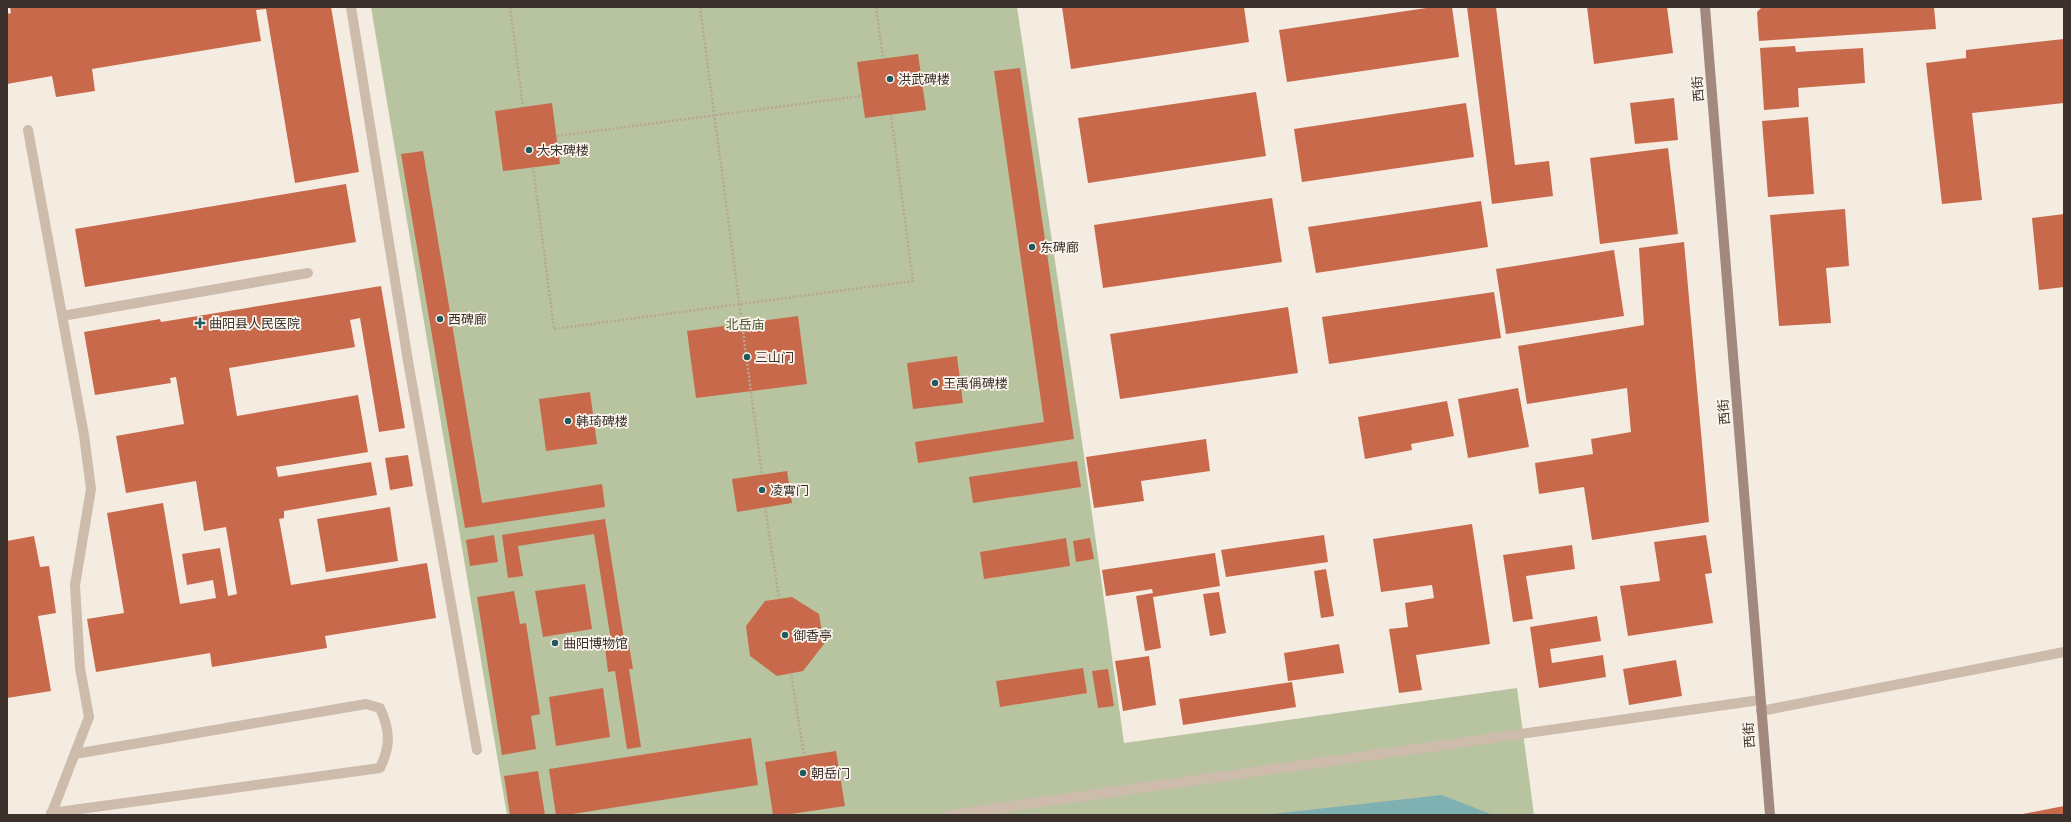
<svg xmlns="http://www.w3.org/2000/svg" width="2071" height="822" font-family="Arial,'Noto Sans SC',sans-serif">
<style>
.green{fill:#b8c4a0}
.water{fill:#7fb0b2}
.building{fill:#c8694b}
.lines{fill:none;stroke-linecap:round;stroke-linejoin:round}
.path{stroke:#b9a596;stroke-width:2.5;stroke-dasharray:2 2;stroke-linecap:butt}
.lane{stroke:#cdbbac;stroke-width:10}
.street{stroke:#cdbbac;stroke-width:10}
.secondary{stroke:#a18a7d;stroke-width:10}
.poi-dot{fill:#1f5a5e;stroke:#fbf5ee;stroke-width:1.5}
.labels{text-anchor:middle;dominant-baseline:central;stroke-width:3.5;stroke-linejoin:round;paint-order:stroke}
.poi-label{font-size:13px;fill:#3b302b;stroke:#fbf5ee;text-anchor:start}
.street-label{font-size:13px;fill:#3b302b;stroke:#fbf5ee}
.park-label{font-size:13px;fill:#4a5a2e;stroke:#fbf5ee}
</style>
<rect width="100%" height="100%" fill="#f4ebe1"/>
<!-- green -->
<path class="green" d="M371 7H1017L1082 442 1124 743 1517 688 1534 815H507Z"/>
<!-- water -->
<path class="water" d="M1442 795 1493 815H1264Z"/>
<!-- building -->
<g class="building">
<path d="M10 7H331L359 172 295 183 266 9 256 10 261 41 92 69 95 91 56 97 52 76 7 84V14L11 13Z"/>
<path d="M1062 7H1244L1249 42 1071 69Z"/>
<path d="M1433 7H1452L1459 57 1287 82 1279 30Z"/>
<path d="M1467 7H1496L1515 165 1549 161 1553 196 1492 204Z"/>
<path d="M1587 7H1667L1673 53 1594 64Z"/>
<path d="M1762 7H1934L1936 29 1759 41 1757 12Z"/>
<path d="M2064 39V103L1972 113 1982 200 1942 204 1926 63 1966 58V50Z"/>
<path d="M1795 46 1796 52 1863 48 1865 83 1798 88 1799 107 1764 110 1760 48Z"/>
<path d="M918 54 926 110 865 118 857 62Z"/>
<path d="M1020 68 1074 439 918 463 915 442 1044 422 994 71Z"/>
<path d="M1256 92 1266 156 1088 183 1078 118Z"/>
<path d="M1674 98 1678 140 1635 144 1630 103Z"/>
<path d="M552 103 560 164 503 171 495 111Z"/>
<path d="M1466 103 1474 157 1302 182 1294 129Z"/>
<path d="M1808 117 1814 194 1768 197 1762 121Z"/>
<path d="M1668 148 1678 234 1600 244 1590 158Z"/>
<path d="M423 151 482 503 602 484 605 507 465 528 401 154Z"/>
<path d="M346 184 356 242 85 287 75 229Z"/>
<path d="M1272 198 1282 262 1103 288 1094 225Z"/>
<path d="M1481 201 1488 247 1316 273 1308 227Z"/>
<path d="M1845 209 1849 266 1826 268 1831 323 1779 326 1770 215Z"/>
<path d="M2064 214V287L2039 290 2032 218Z"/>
<path d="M1684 242 1709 522 1592 540 1584 487 1539 494 1535 463 1593 454 1591 439 1631 432 1627 388 1527 404 1518 346 1644 325 1639 248Z"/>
<path d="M1614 250 1624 316 1506 334 1496 269Z"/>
<path d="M381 286 405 428 379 432 360 318 350 320 355 347 229 368 237 416 358 395 368 452 276 467 278 477 371 462 377 495 284 511V518L279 519 291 585 427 563 436 618 325 636 327 648 212 667 210 653 96 672 87 619 124 613 107 513 163 503 180 604 216 598 213 580 187 585 182 554 220 548 228 596 237 594 226 527 204 531 196 481 126 493 116 436 184 424 176 377 170 378 171 383 95 395 84 332 160 319 161 322Z"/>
<path d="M1494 292 1501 338 1329 364 1322 317Z"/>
<path d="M1288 307 1298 373 1120 399 1110 334Z"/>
<path d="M798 316 807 384 696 398 687 331Z"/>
<path d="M957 356 963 403 913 409 907 363Z"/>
<path d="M1518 388 1529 447 1468 458 1458 399Z"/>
<path d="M590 392 597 444 546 451 539 399Z"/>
<path d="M1447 401 1454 436 1411 444 1412 450 1365 459 1358 417Z"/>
<path d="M1206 439 1210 471 1141 481 1144 501 1094 508 1086 457Z"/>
<path d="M408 455 413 486 390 490 385 458Z"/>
<path d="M1077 461 1081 487 973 503 969 477Z"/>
<path d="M787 471 792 503 737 512 732 479Z"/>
<path d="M390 507 398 561 326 572 317 519Z"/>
<path d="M605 519 625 645H629L633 669H629L641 747 627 749 615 671 608 672 605 648 612 647 594 534 518 546 523 576 508 578 502 535Z"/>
<path d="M1472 524 1490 644 1416 655 1422 690 1399 693 1389 629 1408 627 1405 603 1434 598 1432 585 1381 592 1373 539Z"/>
<path d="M494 535 498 562 470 566 466 540Z"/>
<path d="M1324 535 1328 562 1226 577 1221 550Z"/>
<path d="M1706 535 1712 573 1705 574 1713 623 1628 636 1620 586 1660 581 1654 542Z"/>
<path d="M34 536 40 567 49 566 56 613 38 616 51 691 7 698V541Z"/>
<path d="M1066 538 1070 566 984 579 980 552Z"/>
<path d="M1090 538 1094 559 1076 562 1073 541Z"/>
<path d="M1572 545 1575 569 1526 576 1533 619 1513 622 1503 555Z"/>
<path d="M1215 553 1220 586 1153 597 1161 648 1145 651 1136 596 1153 593 1152 589 1106 596 1102 570Z"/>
<path d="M1326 569 1334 616 1321 618 1314 571Z"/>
<path d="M585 584 592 629 543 637 535 591Z"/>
<path d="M514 591 520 624 526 623 540 714 531 716 536 749 502 755 477 597Z"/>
<path d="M1219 592 1226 633 1210 636 1203 594Z"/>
<path d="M792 597 819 614 824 644 803 671 777 676 750 656 746 626 765 601Z"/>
<path d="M1597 616 1601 641 1550 649 1552 663 1603 655 1606 677 1539 688 1530 627Z"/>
<path d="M1339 644 1344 673 1288 681 1284 653Z"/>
<path d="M1149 656 1156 705 1123 711 1115 661Z"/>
<path d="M1676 660 1682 696 1629 705 1623 669Z"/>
<path d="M1083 668 1087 693 1000 707 996 681Z"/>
<path d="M1108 669 1114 706 1098 708 1092 671Z"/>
<path d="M1292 682 1296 707 1183 725 1179 699Z"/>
<path d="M603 688 610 737 556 746 549 697Z"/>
<path d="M751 738 758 785 566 815H556L549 769Z"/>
<path d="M836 751 845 806 784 815H773L765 762Z"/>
<path d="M538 771 545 815H510L504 776Z"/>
<path d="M2064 806V815H2023V814Z"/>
</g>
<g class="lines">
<!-- path -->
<g class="path">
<path d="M510 7 523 107"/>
<path d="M700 7 762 475"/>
<path d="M876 7 883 58"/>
<path d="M557 136 861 96"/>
<path d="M533 167 554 329 913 281 891 115"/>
<path d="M765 507 779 598"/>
<path d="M791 673 804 755"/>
</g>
<!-- lane -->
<g class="lane">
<path d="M28 130 84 435 91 489 75 585 80 668 89 717"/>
<path d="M62 316 308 273"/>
<path d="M51 813 380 768C391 746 390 730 380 708L366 704 75 754"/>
<path d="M950 815 1760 700"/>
</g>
<!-- street -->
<g class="street">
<path d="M351 7 408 361 477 750"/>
<path d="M1761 711 2064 652"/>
<path d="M51 815 89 717"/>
</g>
<!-- secondary -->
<path class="secondary" d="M1705 7 1770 815"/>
</g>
<!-- markers -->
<g class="poi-dot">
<circle cx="890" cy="79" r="4"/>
<circle cx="529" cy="150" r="4"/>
<circle cx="1032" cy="247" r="4"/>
<circle cx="440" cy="319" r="4"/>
<path d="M198 317h4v4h4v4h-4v4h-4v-4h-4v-4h4z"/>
<circle cx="747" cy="357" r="4"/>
<circle cx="935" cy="383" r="4"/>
<circle cx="568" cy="421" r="4"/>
<circle cx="762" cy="490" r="4"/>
<circle cx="785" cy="635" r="4"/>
<circle cx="555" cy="643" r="4"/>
<circle cx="803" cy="773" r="4"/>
</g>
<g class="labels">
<!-- poi labels -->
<g class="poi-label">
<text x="898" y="79">洪武碑楼</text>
<text x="537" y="150">大宋碑楼</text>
<text x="1040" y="247">东碑廊</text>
<text x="448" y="319">西碑廊</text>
<text x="209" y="323">曲阳县人民医院</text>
<text x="755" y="357">三山门</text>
<text x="943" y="383">王禹偁碑楼</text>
<text x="576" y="421">韩琦碑楼</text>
<text x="770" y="490">凌霄门</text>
<text x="793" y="635">御香亭</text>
<text x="563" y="643">曲阳博物馆</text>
<text x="811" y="773">朝岳门</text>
</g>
<!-- street labels -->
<g class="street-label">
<text transform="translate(1698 89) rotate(-95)">西街</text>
<text transform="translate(1724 412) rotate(-95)">西街</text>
<text transform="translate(1749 735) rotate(-94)">西街</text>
</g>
<!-- park labels -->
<g class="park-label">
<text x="745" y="324">北岳庙</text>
</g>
</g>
<!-- border -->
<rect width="2071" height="822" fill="none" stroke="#3b302b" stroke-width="16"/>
</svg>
